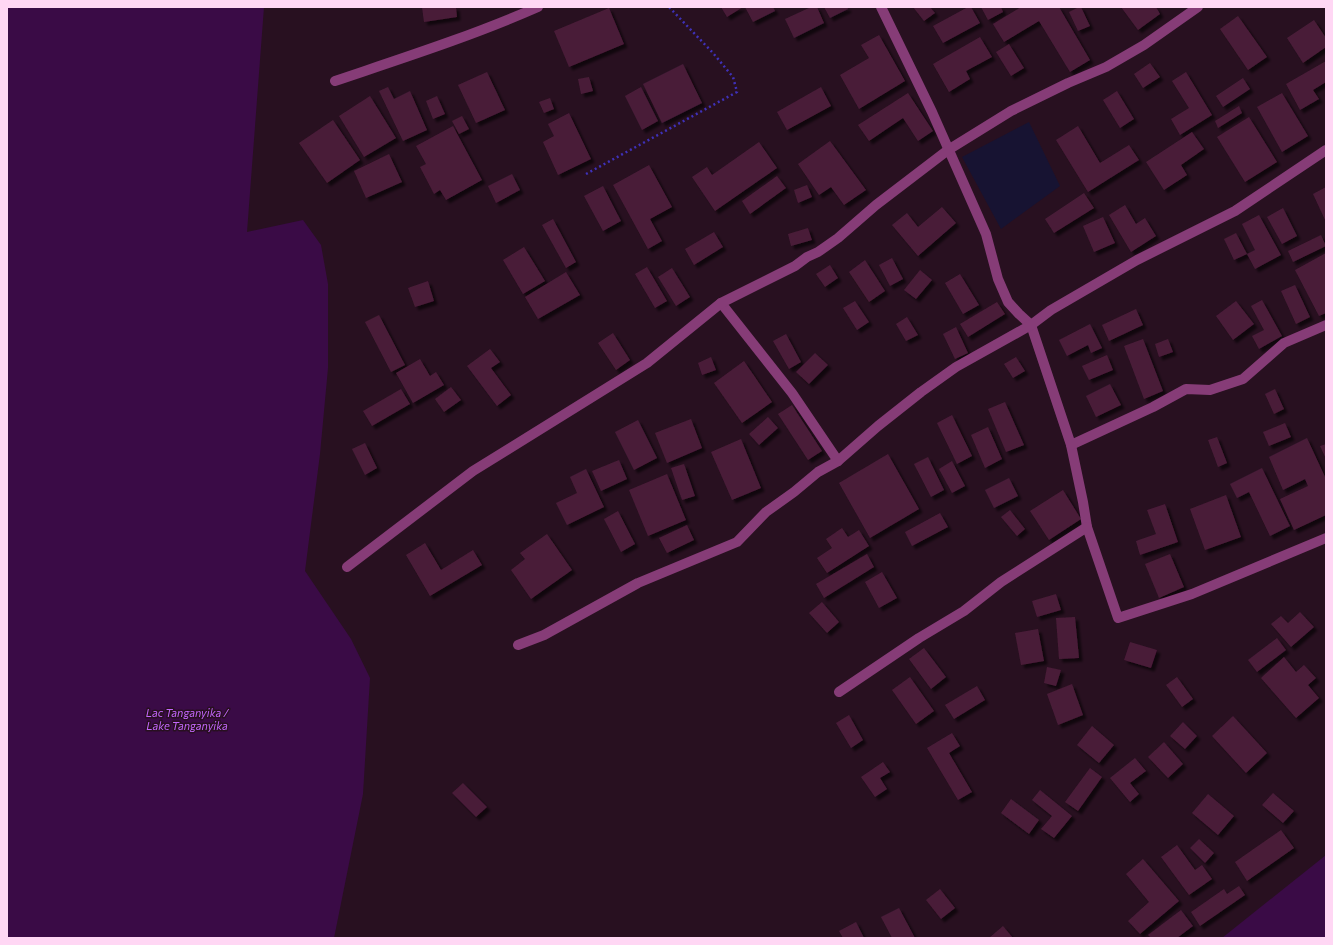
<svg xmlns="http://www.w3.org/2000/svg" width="1333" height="945" font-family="Commissioner,sans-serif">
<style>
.green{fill:#171332}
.water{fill:#3a0b46}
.building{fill:#491c38;filter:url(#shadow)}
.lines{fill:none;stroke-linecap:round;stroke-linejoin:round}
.path{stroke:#3f31b9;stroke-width:2.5;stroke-dasharray:2 3;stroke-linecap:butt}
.minor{stroke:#863c77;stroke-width:10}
.labels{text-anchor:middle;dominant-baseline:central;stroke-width:3;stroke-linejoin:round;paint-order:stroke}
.water-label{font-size:11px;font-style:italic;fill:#c566fe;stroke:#281020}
</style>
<defs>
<filter id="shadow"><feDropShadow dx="3.5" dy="3.5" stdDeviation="1" flood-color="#0009"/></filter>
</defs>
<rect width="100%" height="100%" fill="#281020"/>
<!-- green -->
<path class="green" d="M1029 122 1060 186 1001 229 962 157Z"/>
<!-- water -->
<g class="water">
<path d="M7 7H264L247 232 303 220 321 245 328 284V368L320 454 305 571 351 639 370 678 363 794 334 938H7Z"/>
<path d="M1326 855V938H1222Z"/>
</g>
<!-- building -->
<g class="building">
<path d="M422 7H456L457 17 424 22Z"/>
<path d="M721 7H743L727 17Z"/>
<path d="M745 7H773L775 11 753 22Z"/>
<path d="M811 7H817L824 23 794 38 785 19Z"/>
<path d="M824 7H847L848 9 830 18Z"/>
<path d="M913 7H930L935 13 924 21Z"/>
<path d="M968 7H971L980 23 943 43 933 26Z"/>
<path d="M981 7H1001L1003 12 988 20Z"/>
<path d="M1021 7H1059L1090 60 1070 72 1039 21 1004 42 993 24Z"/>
<path d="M1079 7H1081L1090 26 1078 31 1069 12Z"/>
<path d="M1121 7H1156L1160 14 1138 30Z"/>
<path d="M609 8 624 44 569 67 554 31Z"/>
<path d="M1238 16 1267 57 1248 70 1220 29Z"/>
<path d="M1314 20 1326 38V47L1303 63 1287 38Z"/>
<path d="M879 35 905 81 859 109 840 75 869 58 861 45Z"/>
<path d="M980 37 992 57 966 71 970 79 949 92 933 64Z"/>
<path d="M1009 44 1024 68 1011 76 996 52Z"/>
<path d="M1326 61V82L1313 90 1319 99 1300 110 1286 84Z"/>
<path d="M1150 63 1160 77 1143 88 1134 74Z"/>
<path d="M683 64 702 103 662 123 643 84Z"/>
<path d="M487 72 505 110 476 123 458 85Z"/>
<path d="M1186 72 1212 115 1180 135 1171 119 1189 108 1172 81Z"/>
<path d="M589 77 593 91 581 94 578 79Z"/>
<path d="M1243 78 1250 89 1223 107 1216 96Z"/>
<path d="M388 87 394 99 410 91 427 130 403 141 379 91Z"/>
<path d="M641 87 658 121 642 130 625 96Z"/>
<path d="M821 87 831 106 787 130 777 112Z"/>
<path d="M1117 91 1134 119 1120 128 1103 100Z"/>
<path d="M908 93 933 131 918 141 903 118 869 141 858 125Z"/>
<path d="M1282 93 1308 136 1282 152 1257 107Z"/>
<path d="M370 96 396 138 364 157 339 116Z"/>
<path d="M437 96 445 114 433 119 426 101Z"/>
<path d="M550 98 554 109 544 113 539 102Z"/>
<path d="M1239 106 1242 113 1218 128 1215 121Z"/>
<path d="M569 113 591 159 558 175 543 142 554 136 548 124Z"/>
<path d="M462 116 469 129 459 134 452 121Z"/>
<path d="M1249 117 1277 162 1245 182 1217 137Z"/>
<path d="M333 120 360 160 327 183 299 143Z"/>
<path d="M453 126 482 180 446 200 440 190 434 194 420 167 426 164 416 146Z"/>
<path d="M1078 126 1100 163 1129 145 1139 160 1088 192 1056 140Z"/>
<path d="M1192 132 1204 149 1181 165 1187 175 1164 190 1146 162Z"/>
<path d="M830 141 866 190 844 205 831 187 819 195 798 164Z"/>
<path d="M759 142 777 168 715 211 692 177 707 167 712 175Z"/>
<path d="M389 154 402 182 366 198 354 171Z"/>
<path d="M649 165 672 207 650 219 662 241 648 249 613 185Z"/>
<path d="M512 174 520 190 496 203 488 186Z"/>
<path d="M777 176 786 188 750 214 742 201Z"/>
<path d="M807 185 812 197 798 203 794 190Z"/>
<path d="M603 186 621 221 603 231 584 196Z"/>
<path d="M1326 187V222L1313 194Z"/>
<path d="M1084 193 1094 208 1054 233 1045 219Z"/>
<path d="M1125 205 1136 224 1145 218 1156 236 1131 252 1109 215Z"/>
<path d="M942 207 956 223 918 256 892 225 907 213 918 227Z"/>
<path d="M1283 208 1297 236 1282 244 1267 217Z"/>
<path d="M1259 215 1281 255 1255 269 1247 254 1255 250 1242 224Z"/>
<path d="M1103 217 1115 243 1094 252 1083 226Z"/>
<path d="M553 219 576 262 566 268 542 225Z"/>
<path d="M808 228 812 240 791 246 788 234Z"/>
<path d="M714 232 723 247 694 265 685 249Z"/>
<path d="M1236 233 1247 254 1234 260 1224 239Z"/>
<path d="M1321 235 1326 246 1293 262 1288 251Z"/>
<path d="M524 247 545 281 523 294 503 260Z"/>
<path d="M1326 253V313L1319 316 1295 270Z"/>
<path d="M892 258 903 279 890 286 879 265Z"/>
<path d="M865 260 885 291 869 302 849 272Z"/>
<path d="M830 265 838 278 825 287 816 274Z"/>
<path d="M647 267 667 301 655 308 635 274Z"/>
<path d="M672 268 690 297 676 306 658 277Z"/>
<path d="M920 270 932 280 916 299 904 290Z"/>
<path d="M566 272 580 295 538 319 525 297Z"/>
<path d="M960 274 979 305 963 314 945 283Z"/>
<path d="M428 281 434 301 415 307 408 288Z"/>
<path d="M1295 285 1310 317 1296 324 1281 291Z"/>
<path d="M1262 300 1282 336 1259 349 1252 336 1264 330 1251 306Z"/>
<path d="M855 301 869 322 857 330 843 308Z"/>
<path d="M1236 301 1254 324 1233 340 1216 316Z"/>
<path d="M997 302 1005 314 968 337 960 324Z"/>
<path d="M1136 309 1143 325 1109 341 1102 325Z"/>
<path d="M379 315 405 365 391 372 365 322Z"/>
<path d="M907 317 918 335 906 341 896 324Z"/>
<path d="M1090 324 1102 348 1091 353 1088 345 1067 356 1059 340Z"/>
<path d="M956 327 968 353 955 359 943 334Z"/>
<path d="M613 333 630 360 616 370 598 343Z"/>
<path d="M786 334 801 362 789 369 773 341Z"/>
<path d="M1143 339 1163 391 1144 399 1124 346Z"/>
<path d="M1168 339 1173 352 1159 357 1155 344Z"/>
<path d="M490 349 500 362 491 368 511 395 497 406 467 366Z"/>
<path d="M815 353 828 365 809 384 796 372Z"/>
<path d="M1107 355 1113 370 1089 380 1082 366Z"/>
<path d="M711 357 716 370 702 375 698 363Z"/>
<path d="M1016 357 1025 371 1013 378 1004 364Z"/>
<path d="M420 359 430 376 436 372 444 385 413 403 396 373Z"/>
<path d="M744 361 772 402 742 423 714 383Z"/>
<path d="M1110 384 1121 405 1096 417 1086 396Z"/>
<path d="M451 387 461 400 444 412 435 399Z"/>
<path d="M401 389 410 404 372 426 363 411Z"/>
<path d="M1275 389 1284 409 1274 414 1265 394Z"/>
<path d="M1005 402 1024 445 1006 452 988 409Z"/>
<path d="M792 405 822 451 808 460 778 414Z"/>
<path d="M952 415 972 456 957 464 937 423Z"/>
<path d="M768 417 778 428 759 445 749 434Z"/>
<path d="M691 419 702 448 667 463 655 433Z"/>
<path d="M638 420 657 458 634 470 615 432Z"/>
<path d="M1285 423 1291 437 1269 446 1263 432Z"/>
<path d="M988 427 1002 459 985 468 971 435Z"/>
<path d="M1217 437 1227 463 1218 467 1208 440Z"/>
<path d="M1307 438 1326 479V515L1294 530 1280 499 1308 486 1305 479 1283 490 1269 457Z"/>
<path d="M741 439 761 488 732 500 711 452Z"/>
<path d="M365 443 377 468 365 475 352 449Z"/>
<path d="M1326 444V459L1320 446Z"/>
<path d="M888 454 919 509 870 538 839 483Z"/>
<path d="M928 457 944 490 931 497 914 464Z"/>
<path d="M619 460 627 479 601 491 592 471Z"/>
<path d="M952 461 965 486 952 493 939 469Z"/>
<path d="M684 464 695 496 682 500 671 468Z"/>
<path d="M1262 468 1290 526 1270 536 1249 492 1237 498 1230 484Z"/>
<path d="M586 469 604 507 567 525 556 503 577 493 570 477Z"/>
<path d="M667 474 686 520 648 536 629 490Z"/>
<path d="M1009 478 1018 496 994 508 985 490Z"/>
<path d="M1063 490 1081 519 1049 540 1030 511Z"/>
<path d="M1226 495 1241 537 1205 550 1190 509Z"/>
<path d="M1165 504 1178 542 1140 555 1136 541 1156 534 1147 510Z"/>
<path d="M1010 510 1025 529 1017 536 1001 517Z"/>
<path d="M618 511 635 544 621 552 604 519Z"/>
<path d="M940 513 948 527 912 546 905 532Z"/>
<path d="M687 525 694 540 667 553 659 538Z"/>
<path d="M842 528 848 537 859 530 869 546 827 573 817 558 832 548 826 539Z"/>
<path d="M547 534 572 570 531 599 511 570 525 559 520 553Z"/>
<path d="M425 543 441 570 473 550 482 565 430 596 406 555Z"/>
<path d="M867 554 874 567 824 598 816 584Z"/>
<path d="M1170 554 1184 587 1159 598 1145 564Z"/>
<path d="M882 572 897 598 879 608 865 582Z"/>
<path d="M1056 594 1061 610 1037 617 1032 601Z"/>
<path d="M822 602 839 622 827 633 809 613Z"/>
<path d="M1300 612 1314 627 1291 647 1271 624 1281 616 1288 623Z"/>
<path d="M1075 617 1079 658 1059 659 1056 618Z"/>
<path d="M1038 629 1044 661 1021 665 1015 633Z"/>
<path d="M1277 638 1286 650 1257 672 1248 660Z"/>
<path d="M1130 642 1157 650 1151 668 1124 660Z"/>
<path d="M924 648 946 677 931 689 909 659Z"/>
<path d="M1284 657 1296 672 1304 665 1316 678 1308 685 1319 698 1296 718 1261 678Z"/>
<path d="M1047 667 1061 670 1056 686 1044 683Z"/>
<path d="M910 677 934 711 916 724 892 690Z"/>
<path d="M1177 677 1193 699 1182 707 1166 685Z"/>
<path d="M1072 684 1083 715 1058 725 1047 694Z"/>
<path d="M977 686 985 700 954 719 945 705Z"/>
<path d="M849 715 863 740 851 748 836 723Z"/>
<path d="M1233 716 1267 753 1246 773 1212 736Z"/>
<path d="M1183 722 1197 736 1185 749 1170 736Z"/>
<path d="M1092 726 1114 745 1099 763 1077 745Z"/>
<path d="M952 733 960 746 949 753 972 792 958 800 927 748Z"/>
<path d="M1164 742 1183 764 1168 778 1148 757Z"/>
<path d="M1135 758 1146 771 1130 783 1139 794 1130 802 1110 778Z"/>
<path d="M883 762 890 772 880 778 887 789 875 797 861 777Z"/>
<path d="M1090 768 1102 777 1078 811 1065 802Z"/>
<path d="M463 783 487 807 476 817 452 793Z"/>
<path d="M1040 790 1072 816 1054 838 1041 829 1052 816 1032 800Z"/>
<path d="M1273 793 1294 811 1283 823 1262 805Z"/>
<path d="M1208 794 1234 816 1218 835 1192 813Z"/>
<path d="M1011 799 1039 820 1029 834 1001 813Z"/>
<path d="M1281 830 1294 848 1247 881 1235 862Z"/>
<path d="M1199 839 1214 853 1205 863 1190 848Z"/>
<path d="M1177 845 1195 870 1202 865 1212 879 1189 895 1161 857Z"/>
<path d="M1143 859 1179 901 1140 934 1128 921 1149 902 1126 874Z"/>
<path d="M1239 886 1245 895 1200 926 1191 912 1224 889 1227 894Z"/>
<path d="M940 889 955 908 941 919 926 900Z"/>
<path d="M899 908 915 938H892L881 917Z"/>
<path d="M1181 910 1193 926 1177 938H1151L1148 935Z"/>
<path d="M856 922 864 938H843L839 931Z"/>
<path d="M1003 926 1013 938H989Z"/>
</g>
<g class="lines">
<!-- path -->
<path class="path" d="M586 174 737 92 733 77 713 53 669 7"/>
<!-- minor -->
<g class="minor">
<path d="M881 7 932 112 986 234 998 279 1008 302 1019 314 1031 325 1071 445 1083 502 1087 527"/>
<path d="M335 81C403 58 472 36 538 7"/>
<path d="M721 303 792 393 838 461"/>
<path d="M1071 445 1153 407 1186 389 1210 390 1243 379 1284 343 1326 325"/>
<path d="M347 567 473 471 647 363 721 303 795 266 807 257 818 252 838 238 876 205 948 150 1011 111 1068 83 1106 67 1144 45 1198 7"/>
<path d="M518 645 544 635 638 583 737 542 766 512 794 492 818 472 838 461 878 426 921 392 956 367 1031 325 1051 310 1137 260 1235 211 1326 150"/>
<path d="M839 692 919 638 964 611 1001 582 1087 527 1118 618 1192 594 1326 538"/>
</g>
</g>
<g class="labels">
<!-- water labels -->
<g class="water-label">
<text x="187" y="712">Lac Tanganyika /<tspan x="187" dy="13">Lake Tanganyika</tspan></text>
</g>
</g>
<!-- border -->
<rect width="1333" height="945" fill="none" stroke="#ffd7f4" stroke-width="16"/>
</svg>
